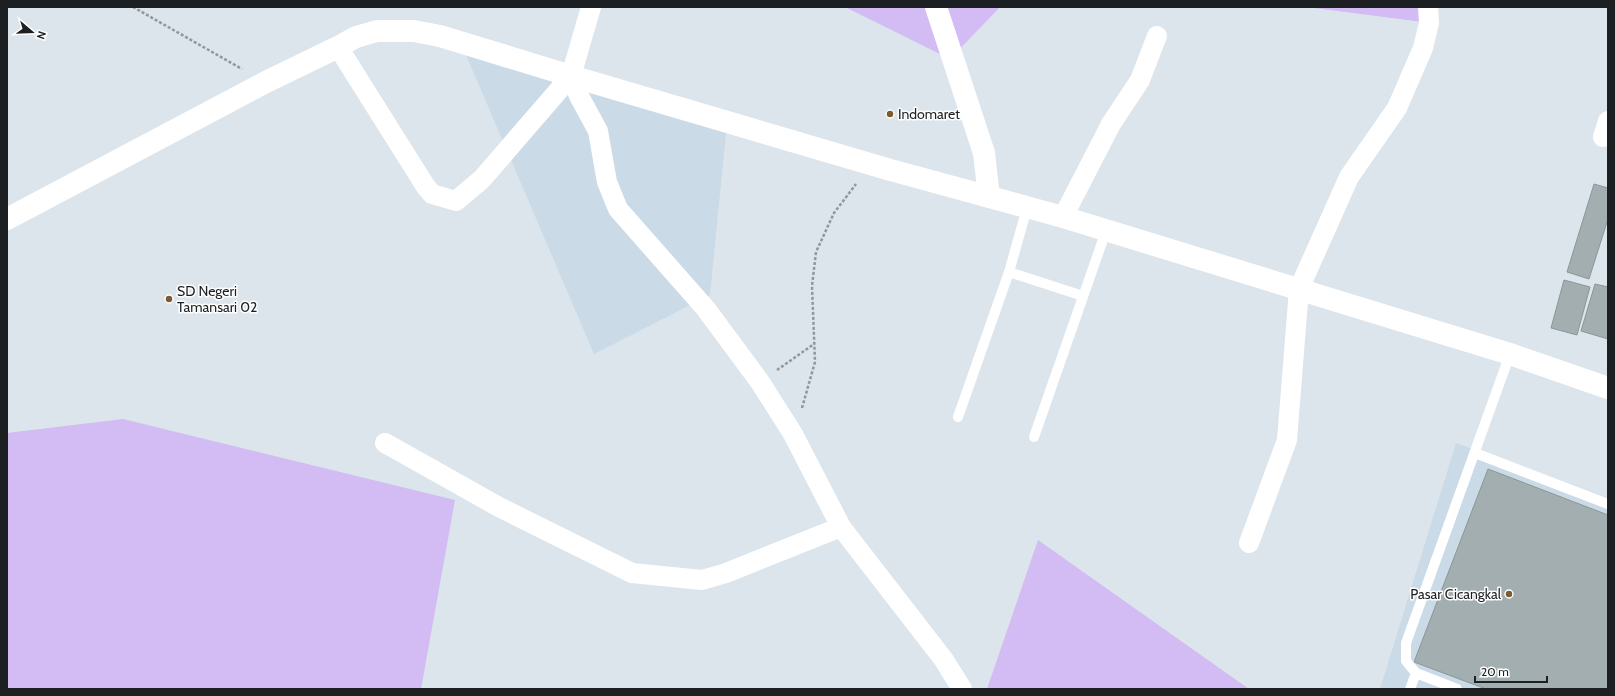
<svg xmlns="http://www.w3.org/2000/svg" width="1615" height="696" font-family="Cabin,sans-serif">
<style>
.built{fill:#cadae6}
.green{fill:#d3bbf4}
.building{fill:#a3aeb0;stroke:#8b9698}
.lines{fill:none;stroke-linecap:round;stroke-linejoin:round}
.path{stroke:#91979c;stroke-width:2.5;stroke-dasharray:3 2;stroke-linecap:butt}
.lane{stroke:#fff;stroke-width:10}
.street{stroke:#fff;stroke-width:20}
.secondary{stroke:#fff;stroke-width:22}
.poi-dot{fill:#7b5b31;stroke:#fff;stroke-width:1.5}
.labels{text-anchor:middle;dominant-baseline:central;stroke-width:3;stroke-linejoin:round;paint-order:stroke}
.poi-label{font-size:14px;fill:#1d2023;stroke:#fff;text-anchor:start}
</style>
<rect width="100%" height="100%" fill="#dce5eb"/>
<!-- built -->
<g class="built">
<path d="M457 34 728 113 710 295 594 354Z"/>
<path d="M1456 443 1608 498V689H1380Z"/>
</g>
<!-- green -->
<g class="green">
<path d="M845 7H1000L950 59Z"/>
<path d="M1306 7H1430L1431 23Z"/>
<path d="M123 419 455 500 421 689H7V433Z"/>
<path d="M1038 540 1249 689H987Z"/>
</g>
<!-- building -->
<g class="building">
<path d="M1594 184 1608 188V219L1589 279 1567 272Z"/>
<path d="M1564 280 1590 287 1577 335 1551 328Z"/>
<path d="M1595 284 1608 287V339L1581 331Z"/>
<path d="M1488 469 1608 515V689H1486L1414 662Z"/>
</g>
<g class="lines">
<!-- path -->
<g class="path">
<path d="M133 7 242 69"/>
<path d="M777 370 814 344"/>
<path d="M802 408 815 362 812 286 816 252 834 213 856 184"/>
</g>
<!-- lane -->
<g class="lane">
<path d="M1009 272 1083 296"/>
<path d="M958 417 1009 272 1027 208"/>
<path d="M1034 437 1106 231"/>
<path d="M1475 453 1608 504"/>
<path d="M1416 673 1457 689"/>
<path d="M1410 689 1416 673 1406 661V643L1510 354"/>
</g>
<!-- street -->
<g class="street">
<path d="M338 47 426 187 432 194 456 201 482 179 571 76 591 7"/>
<path d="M571 76 579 96 598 131 607 182 618 209 706 309 760 382 793 434 841 527 944 660 962 689"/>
<path d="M1603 137 1608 121"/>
<path d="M1063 217 1111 124 1140 80 1157 36"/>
<path d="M385 443 499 507 632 573 702 580 726 573 841 527"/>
<path d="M1249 543 1287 440 1299 289 1349 177 1397 108 1423 48 1429 23 1428 7"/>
</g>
<!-- secondary -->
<g class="secondary">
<path d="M936 7 984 153 989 197"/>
<path d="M7 219 266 82 338 47 356 37 377 31H414L440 36 571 76 887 169 1063 217 1510 354 1608 388"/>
</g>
</g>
<!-- markers -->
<g class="poi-dot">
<circle cx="890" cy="114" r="4"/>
<circle cx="169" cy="299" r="4"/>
<circle cx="1509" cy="594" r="4"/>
</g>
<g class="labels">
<!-- poi labels -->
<g class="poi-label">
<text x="898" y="114">Indomaret</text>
<text x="177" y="291">SD Negeri<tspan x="177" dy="16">Tamansari 02</tspan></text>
<text x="1501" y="594" text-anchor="end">Pasar Cicangkal</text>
</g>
</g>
<!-- border -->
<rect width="1615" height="696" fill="none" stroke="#1d2023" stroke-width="16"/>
<!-- north arrow -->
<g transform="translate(32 32) rotate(109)" stroke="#ffffff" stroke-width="3" paint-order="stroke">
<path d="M0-3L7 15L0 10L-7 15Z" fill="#1d2023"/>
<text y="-6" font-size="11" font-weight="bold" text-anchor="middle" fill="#1d2023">N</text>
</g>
<!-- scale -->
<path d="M1475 676v6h72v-6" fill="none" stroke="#1d2023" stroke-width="2"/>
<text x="1481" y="676" font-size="12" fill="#1d2023" stroke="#ffffff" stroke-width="3" paint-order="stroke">20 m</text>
</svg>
